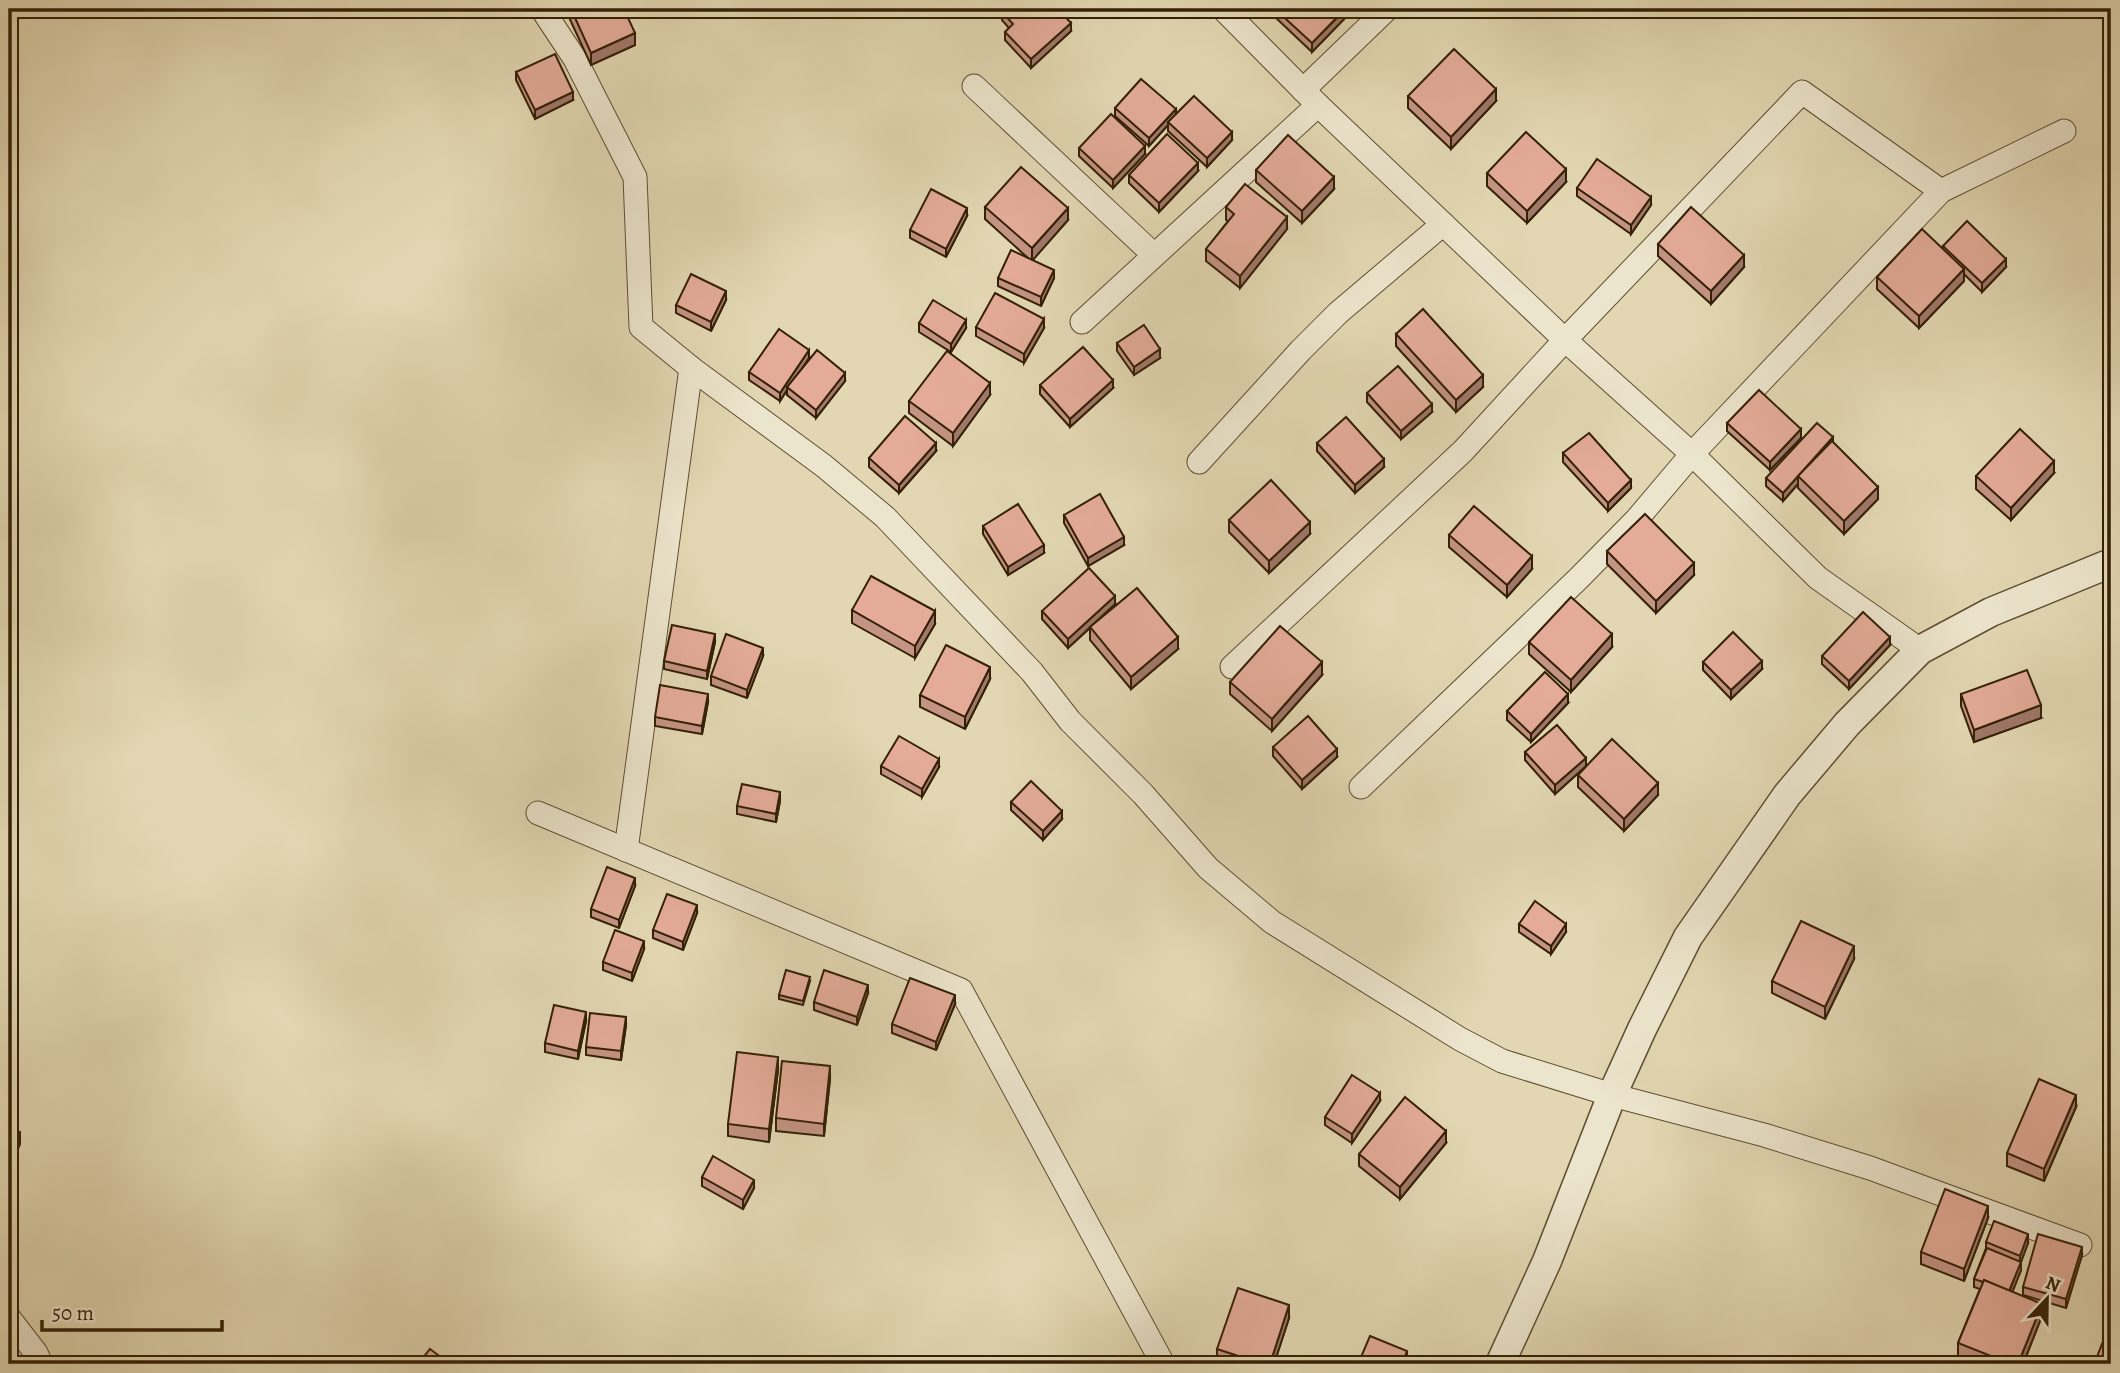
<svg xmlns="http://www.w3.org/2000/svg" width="2120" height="1373" font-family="Alegreya,serif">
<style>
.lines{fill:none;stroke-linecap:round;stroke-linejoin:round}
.minor-casing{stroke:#604e31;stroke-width:25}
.tertiary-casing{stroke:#604e31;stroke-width:31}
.minor{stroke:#ece5cd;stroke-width:23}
.tertiary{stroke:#ece5cd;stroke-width:28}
.wall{fill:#c39383;stroke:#342006;stroke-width:2}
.shaded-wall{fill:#9f786a;stroke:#342006;stroke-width:2}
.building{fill:#e3ab98;stroke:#342006;stroke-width:2}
</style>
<rect width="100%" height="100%" fill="#e2d7b2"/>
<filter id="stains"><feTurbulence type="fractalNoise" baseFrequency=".00286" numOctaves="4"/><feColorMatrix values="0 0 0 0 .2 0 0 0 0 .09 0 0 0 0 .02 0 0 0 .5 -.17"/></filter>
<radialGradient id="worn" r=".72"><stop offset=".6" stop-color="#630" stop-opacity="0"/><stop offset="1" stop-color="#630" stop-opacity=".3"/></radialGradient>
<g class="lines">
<!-- minor casing -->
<g class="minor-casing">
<g id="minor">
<path d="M542 9 575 59 635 177 641 327 691 368 824 466 885 517 1032 672 1070 721 1143 794 1208 868 1272 922 1460 1039 1502 1061 1612 1095 1764 1135 1870 1168 2080 1245"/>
<path d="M1223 9 1318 105 1565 340 1692 454 1818 578 1920 650"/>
<path d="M974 86 1154 255"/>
<path d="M1303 90 1387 9"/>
<path d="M1082 322 1318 105"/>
<path d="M1199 462 1301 350 1338 313 1443 224"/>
<path d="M1232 667 1463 451 1565 340 1802 92 1941 191"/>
<path d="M1361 787 1579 578 1637 519 1692 454 1941 191 2064 131"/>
<path d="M538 813 961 990 1163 1364"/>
<path d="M626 850 691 368"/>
<path d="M9 1318 36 1353 41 1364"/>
</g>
</g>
<!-- tertiary casing -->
<g class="tertiary-casing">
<path id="tertiary" d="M1500 1364 1547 1261 1612 1095 1642 1029 1688 937 1787 795 1847 724 1920 650 1991 612 2111 563"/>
</g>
<!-- minor -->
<use href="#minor" class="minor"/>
<!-- tertiary -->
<use href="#tertiary" class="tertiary"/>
</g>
<!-- wall -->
<g class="wall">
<path d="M567 9H624L635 45 591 65 567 13Z"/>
<path d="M1274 9H1346V17L1312 52 1274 16Z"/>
<path d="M1002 12 1071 31 1031 68 1005 40V32L1009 28 1002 20Z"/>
<path d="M516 72 573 100 535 119 516 80Z"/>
<path d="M1408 96 1496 101 1451 149 1408 108Z"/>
<path d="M1115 108 1176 115 1232 140 1207 167 1168 131V125L1149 146 1115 116Z"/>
<path d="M1079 148 1145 154 1113 188 1079 156Z"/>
<path d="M1256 170 1334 189 1302 223 1256 182Z"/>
<path d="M1198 171 1159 212 1129 183V175Z"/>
<path d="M1487 173 1566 182 1527 223 1487 186Z"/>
<path d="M1577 188 1651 205 1631 234 1577 196Z"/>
<path d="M985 207 1068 220 1032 260 1054 278 1041 306 998 286V278L1029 259 985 219Z"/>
<path d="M1226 207 1287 229 1240 288 1206 261V249L1228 221 1226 220Z"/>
<path d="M967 216 946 257 910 238V230Z"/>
<path d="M1658 244 1744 267 1711 304 1658 256Z"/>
<path d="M1943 246 2006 267 1982 292 1964 274V281L1919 328 1877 289V277L1943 249Z"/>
<path d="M726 300 711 331 676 313V305Z"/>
<path d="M919 323 966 328 951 352 919 332Z"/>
<path d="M976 327 1044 328 1024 363 976 336Z"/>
<path d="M1396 334 1483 387 1456 412 1396 346Z"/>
<path d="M1117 343 1160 358 1134 375 1117 351Z"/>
<path d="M809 358 801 370 845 381 816 418 787 395V390L780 401 749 380V372Z"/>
<path d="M1040 385 1113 388 1070 427 1040 394Z"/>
<path d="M1367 393 1432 412 1401 439 1367 402Z"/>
<path d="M990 395 953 446 909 413V401Z"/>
<path d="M1727 423 1801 438 1770 470 1727 431Z"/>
<path d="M1833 442 1878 499 1844 534 1798 488V484L1783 501 1766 486V478Z"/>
<path d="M1317 443 1384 467 1355 493 1317 451Z"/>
<path d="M936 451 899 493 869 467V458Z"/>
<path d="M1563 453 1631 488 1608 511 1563 462Z"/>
<path d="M2054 473 2011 520 1976 489V476Z"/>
<path d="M1064 515 1124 545 1088 566 1064 523Z"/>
<path d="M1229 520 1310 534 1269 573 1229 532Z"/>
<path d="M983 526 1044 553 1008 575 983 534Z"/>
<path d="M1449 535 1532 569 1507 597 1449 547Z"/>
<path d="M1607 551 1694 575 1656 613 1607 564Z"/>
<path d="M1115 604 1090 627 1178 649 1131 689 1090 640V628L1068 648 1042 619V611Z"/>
<path d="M852 610 935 624 915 658 852 623Z"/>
<path d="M715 642 707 679 664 669V661Z"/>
<path d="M1529 642 1612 647 1571 692 1529 654Z"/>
<path d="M1890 645 1849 689 1822 664V656Z"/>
<path d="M763 656 747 698 711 685V676Z"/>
<path d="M1703 662 1762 669 1731 699 1703 670Z"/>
<path d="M1322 675 1272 731 1230 694V682Z"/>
<path d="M990 679 965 729 920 707V695Z"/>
<path d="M1961 694 2041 718 1974 742 1961 706Z"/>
<path d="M708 702 702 734 655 726V717Z"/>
<path d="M1568 703 1531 742 1507 720V711Z"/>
<path d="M1273 747 1337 757 1302 789 1273 756Z"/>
<path d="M1525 752 1586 766 1658 795 1624 831 1578 787V775L1585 767 1555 794 1525 760Z"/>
<path d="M881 766 939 767 922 797 881 774Z"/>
<path d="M780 801 776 822 737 814V806Z"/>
<path d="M1011 802 1062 819 1043 840 1011 810Z"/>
<path d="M635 886 619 928 591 917V909Z"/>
<path d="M697 913 683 950 653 938V930Z"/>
<path d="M1519 924 1566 932 1551 954 1519 932Z"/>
<path d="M644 949 632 981 603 970V962Z"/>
<path d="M1854 959 1825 1019 1772 993V981Z"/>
<path d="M810 981 803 1005 779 999V995Z"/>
<path d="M868 993 857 1025 814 1010V1002Z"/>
<path d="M955 1004 936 1050 892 1033V1024Z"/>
<path d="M586 1021 578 1059 545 1052V1043Z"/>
<path d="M626 1025 621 1060 586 1055V1047Z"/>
<path d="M778 1070 769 1142 728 1136V1124Z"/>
<path d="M830 1079 824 1136 776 1131V1118Z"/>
<path d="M1380 1101 1352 1143 1325 1125V1117Z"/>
<path d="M2076 1107 2044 1181 2007 1166V1153Z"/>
<path d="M1446 1143 1400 1199 1359 1166V1154Z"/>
<path d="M702 1177 754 1188 743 1209 702 1186Z"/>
<path d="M1988 1218 1964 1281 1921 1264V1252Z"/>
<path d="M1986 1242 2028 1243 2021 1262V1270L2012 1292 2042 1316 2023 1364H1980L1958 1356V1343L1980 1289 1974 1287V1279L1986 1248Z"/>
<path d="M2082 1255 2066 1308 2023 1295V1287Z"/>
<path d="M1289 1318 1274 1364H1227L1217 1361V1349Z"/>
</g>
<!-- shaded-wall -->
<g class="shaded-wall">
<path d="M1346 9V17L1312 52V43Z"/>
<path d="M1071 23V31L1031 68V59Z"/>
<path d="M635 33V45L591 65V53Z"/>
<path d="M1496 89V101L1451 149V137Z"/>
<path d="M573 92V100L535 119V110Z"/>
<path d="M1176 109V117L1168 122V125L1149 146V138Z"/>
<path d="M1232 132V140L1207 167V158Z"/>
<path d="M1145 146V154L1113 188V180Z"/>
<path d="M1198 163V171L1159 212V203Z"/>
<path d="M1566 169V182L1527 223V211Z"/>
<path d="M1334 177V189L1302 223V211Z"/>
<path d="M1651 197V205L1631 234V225Z"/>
<path d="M967 208V216L946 257V249Z"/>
<path d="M1068 208V220L1032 261V248Z"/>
<path d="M1287 217V229L1240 288V276Z"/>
<path d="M1744 255V267L1711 304V291Z"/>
<path d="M2006 259V267L1982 292V283Z"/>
<path d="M1964 269V281L1919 328V316Z"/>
<path d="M1054 270V278L1041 306V297Z"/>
<path d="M726 291V300L711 331V322Z"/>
<path d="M1044 319V328L1024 363V354Z"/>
<path d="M966 320V328L951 352V344Z"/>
<path d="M1160 349V358L1134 375V367Z"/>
<path d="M809 350V358L789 388 787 387V390L780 401V393Z"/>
<path d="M845 373V381L816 418V410Z"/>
<path d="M1483 375V387L1456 412V400Z"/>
<path d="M1113 380V388L1070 427V419Z"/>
<path d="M990 383V395L953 446V433Z"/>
<path d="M1432 404V412L1401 439V431Z"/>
<path d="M1801 429V438L1770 470V462Z"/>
<path d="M1833 437V445L1798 476Z"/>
<path d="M936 443V451L899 493V485Z"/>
<path d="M1384 459V467L1355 493V485Z"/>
<path d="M2054 461V473L2011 520V508Z"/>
<path d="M1798 476V484L1783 501V493Z"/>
<path d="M1631 480V488L1608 511V503Z"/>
<path d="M1878 487V499L1844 534V521Z"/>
<path d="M1310 522V534L1269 573V561Z"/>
<path d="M1124 537V545L1088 566V558Z"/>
<path d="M1044 545V553L1008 575V567Z"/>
<path d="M1532 556V569L1507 597V585Z"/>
<path d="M1694 563V575L1656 613V601Z"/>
<path d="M1115 596V604L1068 648V639Z"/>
<path d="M935 611V624L915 658V646Z"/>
<path d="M715 634V642L707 679V671Z"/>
<path d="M1612 634V647L1571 692V680Z"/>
<path d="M1178 637V649L1131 689V677Z"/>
<path d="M1890 637V645L1849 689V681Z"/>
<path d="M763 648V656L747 698V690Z"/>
<path d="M1762 661V669L1731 699V690Z"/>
<path d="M1322 662V675L1272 731V719Z"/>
<path d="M990 667V679L965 729V717Z"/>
<path d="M708 694V702L702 734V726Z"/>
<path d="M1568 694V703L1531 742V734Z"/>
<path d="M2041 705V718L1974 742V730Z"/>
<path d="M1337 749V757L1302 789V780Z"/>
<path d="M1586 758V766L1555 794V785Z"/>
<path d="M939 759V767L922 797V789Z"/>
<path d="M1658 783V795L1624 831V819Z"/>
<path d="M780 792V801L776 822V814Z"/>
<path d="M1062 811V819L1043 840V831Z"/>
<path d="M635 878V886L619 928V920Z"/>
<path d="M697 905V913L683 950V942Z"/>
<path d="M1566 924V932L1551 954V946Z"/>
<path d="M644 941V949L632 981V973Z"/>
<path d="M1854 946V959L1825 1019V1007Z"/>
<path d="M868 985V993L857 1025V1017Z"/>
<path d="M955 995V1004L936 1050V1042Z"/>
<path d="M586 1012V1021L578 1059V1051Z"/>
<path d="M626 1017V1025L621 1060V1051Z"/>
<path d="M778 1057V1070L769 1142V1129Z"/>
<path d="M830 1066V1079L824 1136V1124Z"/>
<path d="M1380 1093V1101L1352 1143V1134Z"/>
<path d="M2076 1095V1107L2044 1181V1169Z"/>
<path d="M1446 1131V1143L1400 1199V1187Z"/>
<path d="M20 1132V1144L9 1172V1160Z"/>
<path d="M754 1180V1188L743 1209V1200Z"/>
<path d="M1988 1206V1218L1964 1281V1269Z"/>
<path d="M2028 1234V1243L2021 1262V1270L2009 1301V1293L2020 1263V1256Z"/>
<path d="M2082 1247V1255L2066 1308V1299Z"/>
<path d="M2042 1304V1316L2023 1364H2018Z"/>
<path d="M1289 1305V1318L1274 1364H1270Z"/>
<path d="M1407 1351V1360L1406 1364H1402Z"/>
</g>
<!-- building -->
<g class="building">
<path d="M571 9H624L635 33 591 53Z"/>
<path d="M1005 9H1058L1071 23 1031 59 1005 32 1013 24 1002 12Z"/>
<path d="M1275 9H1345L1312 43Z"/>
<path d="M1454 49 1496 89 1451 137 1408 96Z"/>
<path d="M555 54 573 92 535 110 516 72Z"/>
<path d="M1141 79 1176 109 1149 138 1115 108Z"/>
<path d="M1194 96 1232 132 1207 158 1168 122Z"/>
<path d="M1111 114 1145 146 1113 180 1079 148Z"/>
<path d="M1526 132 1566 169 1527 211 1487 173Z"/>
<path d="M1167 134 1198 163 1159 203 1129 175Z"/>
<path d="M1288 135 1334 177 1302 211 1256 170Z"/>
<path d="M1597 159 1651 197 1631 225 1577 188Z"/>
<path d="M1021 167 1068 208 1032 248 985 207Z"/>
<path d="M1245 184 1287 217 1240 276 1206 249 1234 214 1226 207Z"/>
<path d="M931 189 967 208 946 249 910 230Z"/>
<path d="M1691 207 1744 255 1711 291 1658 244Z"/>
<path d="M1967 221 2006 259 1982 283 1943 246Z"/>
<path d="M1922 229 1964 269 1919 316 1877 277Z"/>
<path d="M1011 250 1054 270 1041 297 998 278Z"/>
<path d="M691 274 726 291 711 322 676 305Z"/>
<path d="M995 293 1044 319 1024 354 976 327Z"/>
<path d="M933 300 966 320 951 344 919 323Z"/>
<path d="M1423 309 1483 375 1456 400 1396 334Z"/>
<path d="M1144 325 1160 349 1134 367 1117 343Z"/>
<path d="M779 329 809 350 780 393 749 372Z"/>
<path d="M1083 347 1113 380 1070 419 1040 385Z"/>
<path d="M817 350 845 373 816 410 787 387Z"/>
<path d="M947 351 990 383 953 433 909 401Z"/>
<path d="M1398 366 1432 404 1401 431 1367 393Z"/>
<path d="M1759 390 1801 429 1770 462 1727 423Z"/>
<path d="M905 416 936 443 899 485 869 458Z"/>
<path d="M1346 417 1384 459 1355 485 1317 443Z"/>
<path d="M1817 423 1833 437 1783 493 1766 478Z"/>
<path d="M2020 429 2054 461 2011 508 1976 476Z"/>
<path d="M1589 433 1631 480 1608 503 1563 453Z"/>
<path d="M1832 441 1878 487 1844 521 1798 476Z"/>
<path d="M1271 480 1310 522 1269 561 1229 520Z"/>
<path d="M1100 494 1124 537 1088 558 1064 515Z"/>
<path d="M1018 504 1044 545 1008 567 983 526Z"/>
<path d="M1474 506 1532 556 1507 585 1449 535Z"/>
<path d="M1645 514 1694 563 1656 601 1607 551Z"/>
<path d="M1089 568 1115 596 1068 639 1042 611Z"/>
<path d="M871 576 935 611 915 646 852 610Z"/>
<path d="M1137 588 1178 637 1131 677 1090 627Z"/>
<path d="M1571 597 1612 634 1571 680 1529 642Z"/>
<path d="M1863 612 1890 637 1849 681 1822 656Z"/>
<path d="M672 625 715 634 707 671 664 661Z"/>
<path d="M1280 626 1322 662 1272 719 1230 682Z"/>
<path d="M1733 632 1762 661 1731 690 1703 662Z"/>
<path d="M726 634 763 648 747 690 711 676Z"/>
<path d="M946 645 990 667 965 717 920 695Z"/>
<path d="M2027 670 2041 705 1974 730 1961 694Z"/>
<path d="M1545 672 1568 694 1531 734 1507 711Z"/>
<path d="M660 685 708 694 702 726 655 717Z"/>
<path d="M1308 716 1337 749 1302 780 1273 747Z"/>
<path d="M1557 725 1586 758 1555 785 1525 752Z"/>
<path d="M899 736 939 759 922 789 881 766Z"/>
<path d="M1612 739 1658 783 1624 819 1578 775Z"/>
<path d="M1031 781 1062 811 1043 831 1011 802Z"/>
<path d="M742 784 780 792 776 814 737 806Z"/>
<path d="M607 867 635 878 619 920 591 909Z"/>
<path d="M667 894 697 905 683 942 653 930Z"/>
<path d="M1535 901 1566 924 1551 946 1519 924Z"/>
<path d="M1801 921 1854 946 1825 1007 1772 981Z"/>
<path d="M615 930 644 941 632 973 603 962Z"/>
<path d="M786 970 810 977 803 1001 779 995Z"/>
<path d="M824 970 868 985 857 1017 814 1002Z"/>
<path d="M910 978 955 995 936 1042 892 1024Z"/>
<path d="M554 1005 586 1012 578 1051 545 1043Z"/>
<path d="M590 1013 626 1017 621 1051 586 1047Z"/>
<path d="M737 1052 778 1057 769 1129 728 1124Z"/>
<path d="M782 1061 830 1066 824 1124 776 1118Z"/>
<path d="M1352 1075 1380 1093 1352 1134 1325 1117Z"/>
<path d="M2039 1079 2076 1095 2044 1169 2007 1153Z"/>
<path d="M1405 1097 1446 1131 1400 1187 1359 1154Z"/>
<path d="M9 1128 20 1132 9 1160Z"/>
<path d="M713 1156 754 1180 743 1200 702 1177Z"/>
<path d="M1945 1189 1988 1206 1964 1269 1921 1252Z"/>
<path d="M1994 1221 2028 1234 2020 1256 1986 1242Z"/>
<path d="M2038 1234 2082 1247 2066 1299 2023 1287Z"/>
<path d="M1987 1248 2021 1262 2009 1291 1984 1280 1983 1282 1974 1279Z"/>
<path d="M1984 1280 2042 1304 2018 1364H2011L1958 1343Z"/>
<path d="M1238 1288 1289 1305 1270 1364H1263L1217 1349Z"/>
<path d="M2111 1321V1364H2101L2095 1362Z"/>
<path d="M1370 1336 1407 1351 1402 1364H1358Z"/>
<path d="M430 1349 450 1364H418Z"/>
</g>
<!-- margin -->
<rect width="2120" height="1373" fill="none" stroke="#e2d7b2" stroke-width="35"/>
<rect x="10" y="10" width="2099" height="1352" fill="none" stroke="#342006" stroke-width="3.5"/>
<rect x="18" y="18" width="2085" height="1338" fill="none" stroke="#342006" stroke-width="2"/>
<!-- north arrow -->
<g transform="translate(2047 1299) rotate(22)" stroke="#ece5cd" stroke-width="5" paint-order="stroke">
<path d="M0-5L12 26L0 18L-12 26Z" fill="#342006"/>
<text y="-10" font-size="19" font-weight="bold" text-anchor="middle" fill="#342006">N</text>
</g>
<!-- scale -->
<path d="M42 1320v10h180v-10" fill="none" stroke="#342006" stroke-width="3.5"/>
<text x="52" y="1320" font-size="21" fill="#342006" stroke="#ece5cd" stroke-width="5" paint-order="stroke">50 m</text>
<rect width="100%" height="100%" filter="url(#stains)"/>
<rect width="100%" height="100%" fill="url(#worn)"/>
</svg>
